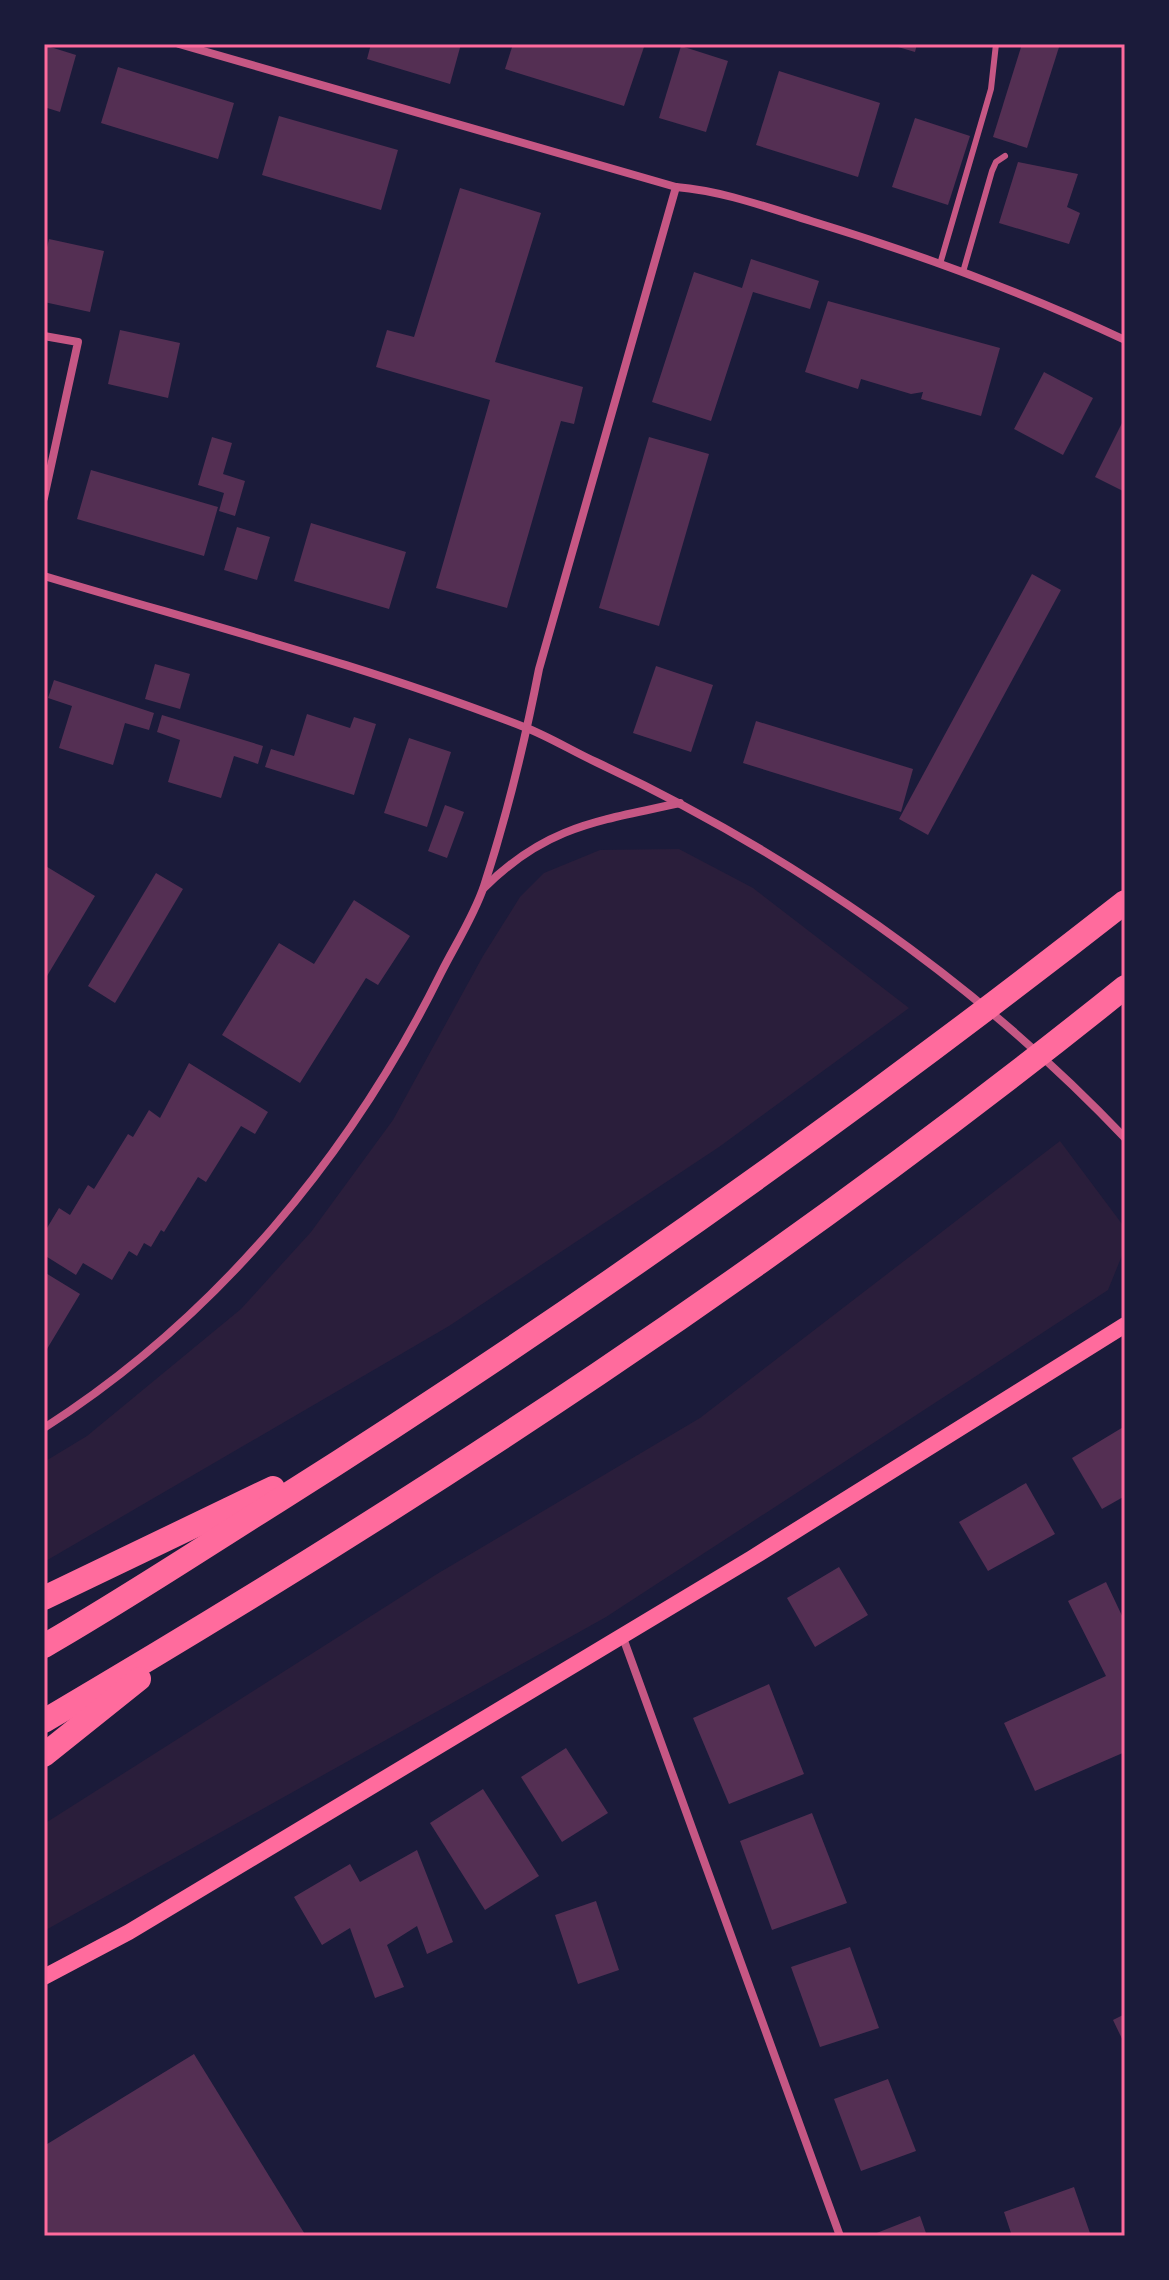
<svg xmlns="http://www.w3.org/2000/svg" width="1169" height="2280" font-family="'PT Sans',sans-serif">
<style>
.green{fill:#2a1e3b}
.building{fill:#542f53}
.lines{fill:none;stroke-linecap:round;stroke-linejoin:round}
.service{stroke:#c65784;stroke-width:6}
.minor{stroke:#c65784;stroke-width:8}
.secondary{stroke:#ff6b9d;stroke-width:16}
.motorway{stroke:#ff6b9d;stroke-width:24}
.neatline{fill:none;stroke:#ff6b9d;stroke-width:3}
</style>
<rect width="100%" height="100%" fill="#1b1b3a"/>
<!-- green -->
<g class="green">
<path d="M679 849 753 888 909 1008 719 1147 449 1326 44 1562V1462L87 1436 241 1309 311 1232 393 1120 483 956 520 897 544 873 600 850Z"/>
<path d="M1060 1141 1125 1228V1248L1108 1290 606 1617 44 1931V1824L437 1574 700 1418Z"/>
</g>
<!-- building -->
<g class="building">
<path d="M371 44H461L450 84 367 59Z"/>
<path d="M513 44H645L624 106 505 69Z"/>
<path d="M888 44H917L915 52Z"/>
<path d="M1022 44H1060L1027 148 993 137Z"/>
<path d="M44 45 76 55 60 112 44 107Z"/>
<path d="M681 46 728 61 706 132 659 118Z"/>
<path d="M118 67 234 103 218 159 101 123Z"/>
<path d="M779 71 880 103 858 177 756 145Z"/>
<path d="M279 116 398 150 381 210 262 175Z"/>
<path d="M915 118 970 136 948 205 892 187Z"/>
<path d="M1018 162 1078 174 1067 207 1080 213 1069 244 999 223Z"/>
<path d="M460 188 541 213 495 362 583 387 574 424 561 421 507 608 436 588 490 400 376 367 387 330 414 337Z"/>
<path d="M49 239 104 251 90 312 44 302V260Z"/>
<path d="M751 259 819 281 810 309 753 292 711 421 652 402 694 272 742 288Z"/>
<path d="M828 301 1000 348 981 416 921 399 923 392 911 394 861 379 858 389 805 372Z"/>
<path d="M120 330 180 343 168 398 108 384Z"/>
<path d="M1044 372 1093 398 1063 455 1014 429Z"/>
<path d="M1125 417V492L1095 477Z"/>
<path d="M212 437 232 443 223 474 245 481 235 516 219 511 224 493 198 485Z"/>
<path d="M649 437 709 454 659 626 599 608Z"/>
<path d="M91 470 218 507 204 556 77 519Z"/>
<path d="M311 523 406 552 389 609 294 581Z"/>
<path d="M237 527 270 537 257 580 224 570Z"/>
<path d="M1032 574 1061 590 928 835 899 819Z"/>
<path d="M155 664 190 674 180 709 145 699Z"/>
<path d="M656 666 713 685 691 752 633 733Z"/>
<path d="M54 680 154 713 149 730 125 723 113 765 59 748 72 706 48 698Z"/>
<path d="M307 714 350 728 354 717 376 724 354 795 265 767 271 749 294 756Z"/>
<path d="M162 715 263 746 258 764 234 756 221 798 168 782 180 740 157 732Z"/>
<path d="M756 721 913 769 901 812 743 763Z"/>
<path d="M409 738 451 752 427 827 384 813Z"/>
<path d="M445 805 464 812 447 858 428 851Z"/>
<path d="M44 865 95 896 44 981Z"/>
<path d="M156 873 183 889 115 1003 88 986Z"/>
<path d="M354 900 410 936 378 985 366 978 300 1083 222 1035 279 943 314 964Z"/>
<path d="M189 1063 268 1112 255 1134 241 1126 206 1182 198 1177 164 1232 161 1230 151 1247 144 1243 137 1256 129 1251 112 1280 83 1263 76 1275 44 1255V1233L59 1208 70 1215 88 1185 94 1189 128 1134 133 1137 149 1110 160 1118Z"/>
<path d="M44 1272 80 1294 44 1354Z"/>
<path d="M1125 1426V1496L1102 1509 1072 1458Z"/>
<path d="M1026 1483 1055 1534 988 1571 959 1522Z"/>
<path d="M839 1567 868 1615 815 1647 787 1598Z"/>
<path d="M1106 1582 1125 1622V1752L1035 1791 1004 1723 1106 1676 1068 1601Z"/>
<path d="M769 1684 804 1774 729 1804 693 1718Z"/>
<path d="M566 1748 608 1813 562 1842 521 1777Z"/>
<path d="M483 1789 539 1876 485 1910 430 1823Z"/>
<path d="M812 1813 847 1903 772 1930 740 1841Z"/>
<path d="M417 1850 453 1942 427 1954 417 1926 387 1945 404 1987 375 1998 350 1928 322 1945 294 1897 350 1864 360 1882Z"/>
<path d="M596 1901 619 1970 578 1984 555 1915Z"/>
<path d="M850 1947 879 2028 820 2047 791 1967Z"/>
<path d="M1125 2014V2045L1113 2020Z"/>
<path d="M194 2054 306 2236H44V2146Z"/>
<path d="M888 2079 916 2151 861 2171 834 2099Z"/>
<path d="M1074 2187 1091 2236H1012L1004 2212Z"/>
<path d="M920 2216 927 2236H869Z"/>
</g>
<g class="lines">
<!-- service -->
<g class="service">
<path d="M940 264 991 89 996 44"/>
<path d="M963 272 992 171 996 162 1005 156"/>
</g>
<!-- minor -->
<g class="minor">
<path d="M179 44 676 187C723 191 766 207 811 221 919 254 1023 292 1125 340"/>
<path d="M44 336 78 342 44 498"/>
<path d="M44 576C204 624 368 666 524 727 548 736 572 751 596 762 791 853 977 982 1125 1138"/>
<path d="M484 888C546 826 598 821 680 803"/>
<path d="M44 1428C216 1318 351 1155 441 973 455 945 474 916 484 886 507 815 525 741 539 669L676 187"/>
<path d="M622 1635 840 2236"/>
</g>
<!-- secondary -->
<path class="secondary" d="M44 1977 129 1932 752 1558 1125 1325"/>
<!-- motorway -->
<g class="motorway">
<path d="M44 1598 273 1488"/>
<path d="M44 1646C124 1600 201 1549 279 1500 572 1315 853 1115 1125 902"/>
<path d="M44 1721C419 1501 786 1260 1125 987"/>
<path d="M44 1755 139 1679"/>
</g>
</g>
<!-- border -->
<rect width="1169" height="2280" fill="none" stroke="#1b1b3a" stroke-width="92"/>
<rect x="46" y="46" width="1077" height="2188" class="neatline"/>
</svg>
